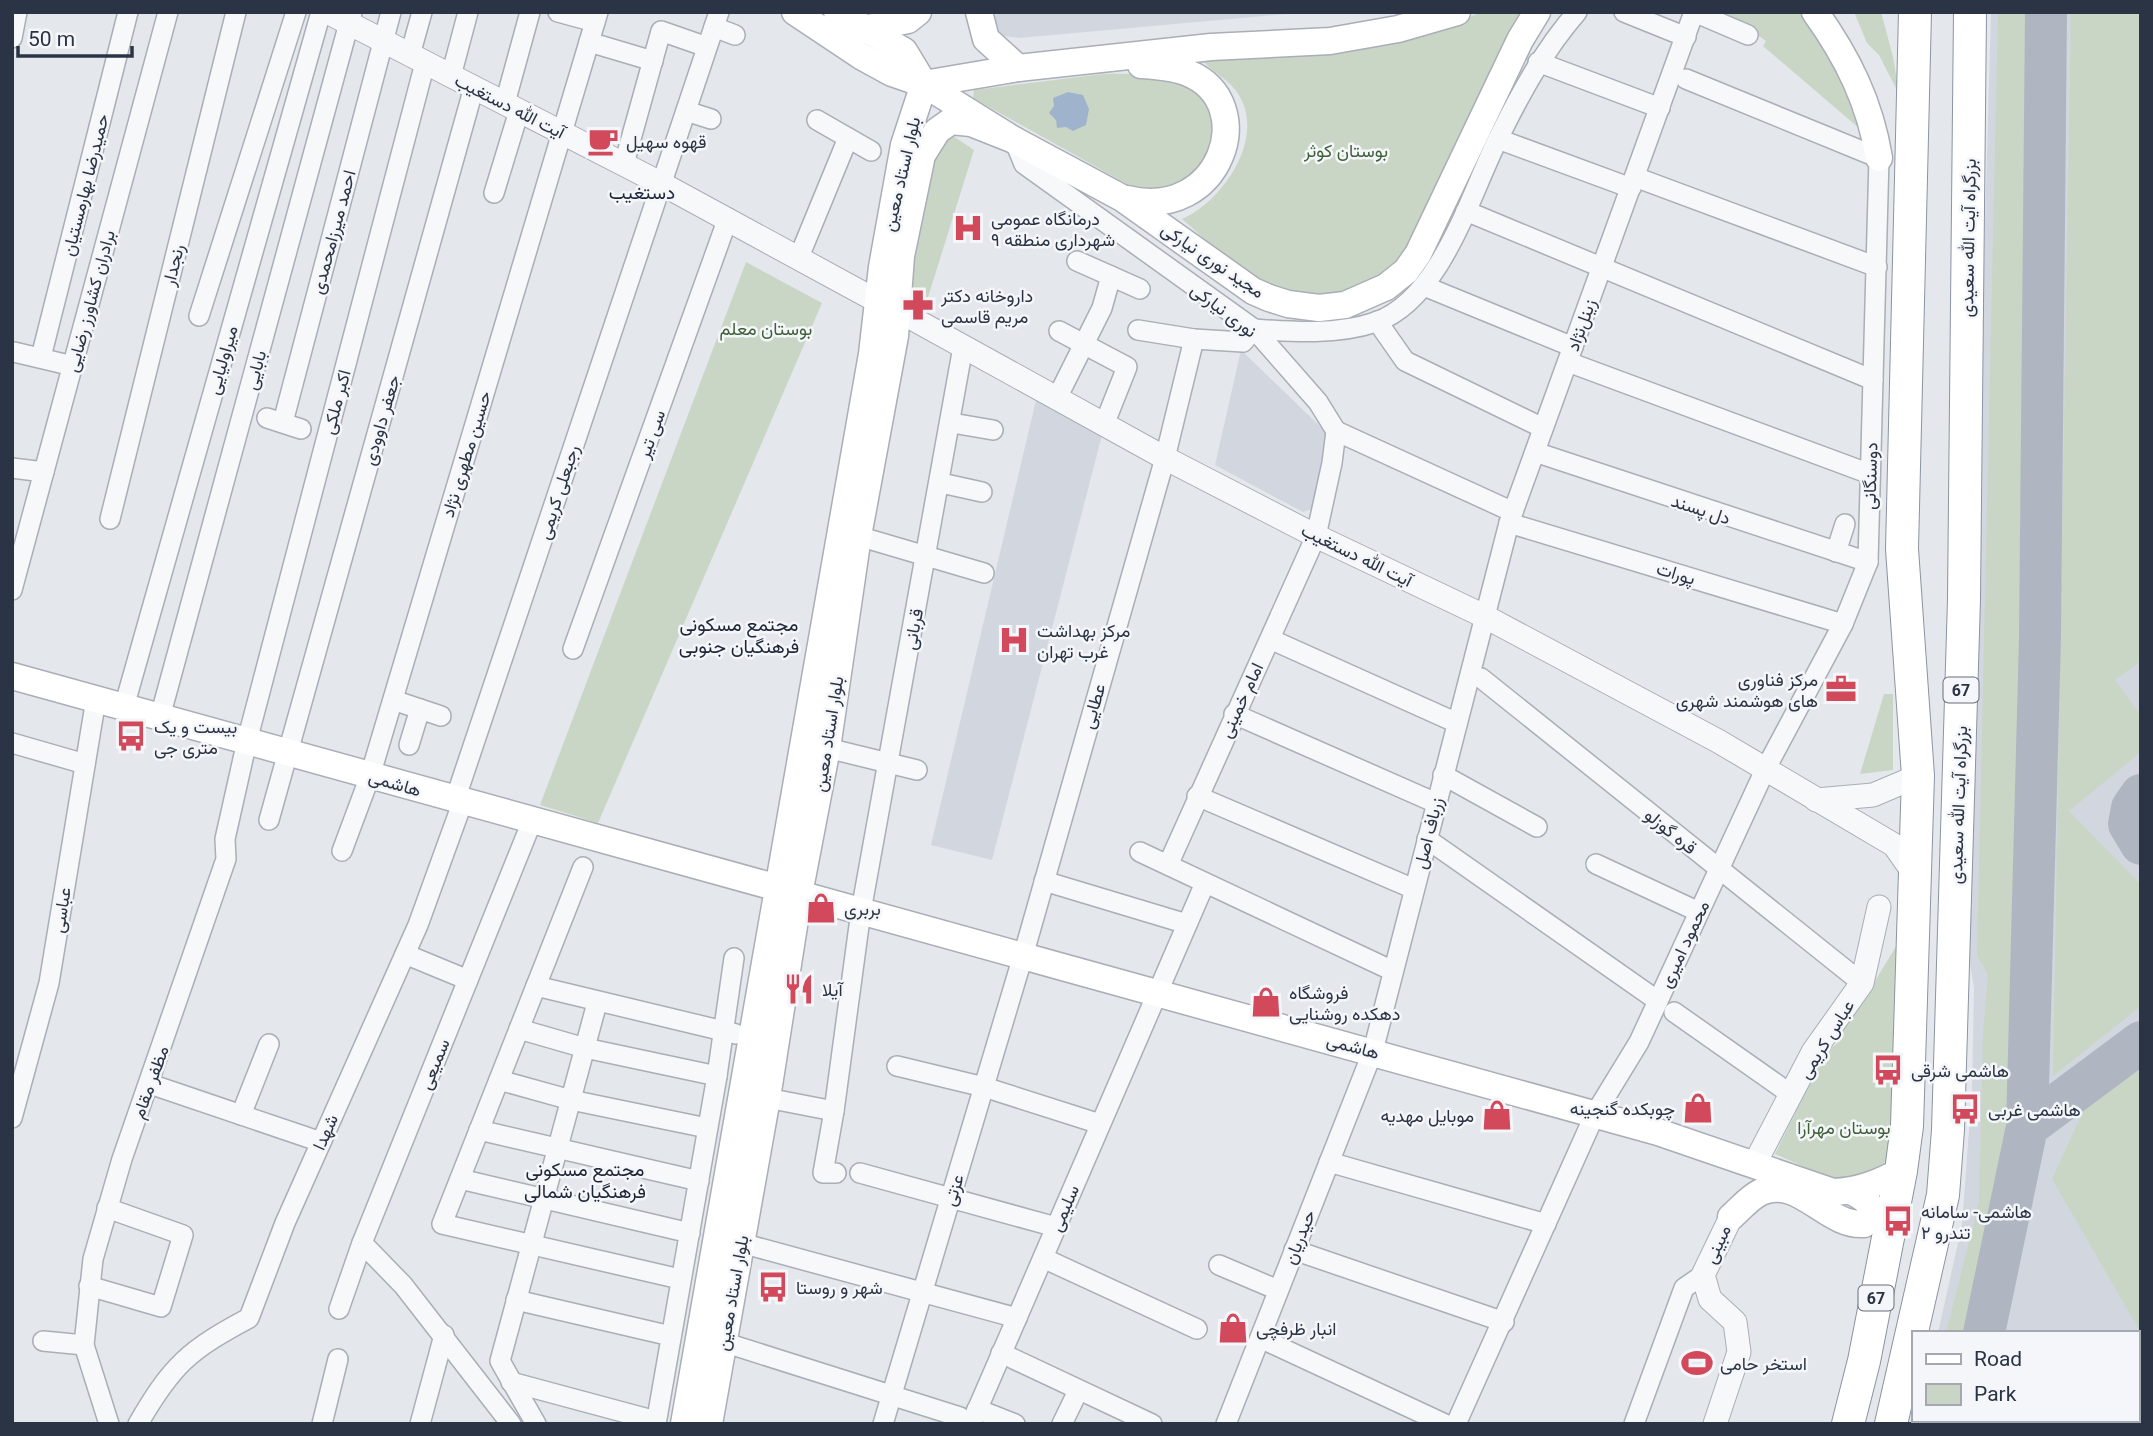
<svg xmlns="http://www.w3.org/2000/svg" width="2153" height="1436" font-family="Roboto,Vazirmatn,sans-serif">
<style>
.built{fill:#d2d6de}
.green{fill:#c9d6c5}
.water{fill:#9fb4cc}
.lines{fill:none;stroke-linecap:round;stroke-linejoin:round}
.taxiway{stroke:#b0b6c1;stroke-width:42}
.minor-casing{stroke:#a9aeb7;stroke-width:22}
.tertiary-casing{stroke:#a9aeb7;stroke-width:25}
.secondary-casing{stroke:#a9aeb7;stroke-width:29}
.trunk-casing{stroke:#8b94a3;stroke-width:34}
.minor{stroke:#f7f8fa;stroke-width:19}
.tertiary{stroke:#f7f8fa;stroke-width:23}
.secondary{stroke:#fff;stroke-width:26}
.trunk{stroke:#fff;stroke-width:32}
.labels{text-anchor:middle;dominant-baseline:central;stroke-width:5;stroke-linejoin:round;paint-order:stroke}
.shield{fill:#f4f6f9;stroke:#676e7b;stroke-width:2}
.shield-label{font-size:16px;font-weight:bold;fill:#2b3445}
.street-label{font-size:18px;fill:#2b3445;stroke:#f4f6f9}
.poi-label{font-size:18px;fill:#2b3445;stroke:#f4f6f9;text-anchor:start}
.park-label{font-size:18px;fill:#3f6138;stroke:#f4f6f9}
.neighbourhood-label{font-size:19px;fill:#1d2536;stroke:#f4f6f9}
</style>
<rect width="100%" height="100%" fill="#e4e7ec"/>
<!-- built -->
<g class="built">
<path d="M995 12H1308L1019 38 996 35Z"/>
<path d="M1991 12H2141V1424H1917V1420H2137V1333H1938L1962 1225 1972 1089 1974 987 1965 937Z"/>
<path d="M1241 350 1326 432 1315 508 1303 512 1215 465Z"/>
<path d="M1037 396 1102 435 992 860 931 845Z"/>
</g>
<!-- green -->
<g class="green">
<path d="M1481 12H1531C1504 64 1478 117 1451 169 1435 200 1420 239 1394 264 1367 291 1322 303 1285 294 1249 285 1210 243 1182 219 1221 202 1265 141 1240 97 1231 80 1213 73 1201 59L1461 21Z"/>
<path d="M1725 12H1807L1844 79 1860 129 1763 46 1766 41Z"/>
<path d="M1854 12H1881L1893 57 1899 94 1879 55 1867 43Z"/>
<path d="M1998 12H2040L2034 312 2022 677 2015 1087 2006 1188 1976 1333H1946L1979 1203 1983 1034 1988 975 1977 955Z"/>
<path d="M2071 12H2141V661L2115 680 2141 716V752L2069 811 2141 885V1006L2053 1076Z"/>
<path d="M1103 74C1131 74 1163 72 1189 83 1232 102 1211 168 1177 184 1163 190 1149 189 1134 188L973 98 974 90Z"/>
<path d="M947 132 974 150 924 310 905 299 933 144Z"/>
<path d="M746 262 822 303 598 823 540 805Z"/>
<path d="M1884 694H1893V770L1860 774Z"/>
<path d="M1903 935 1893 1151 1878 1171 1838 1182 1775 1154 1825 1053 1840 1041 1835 1037 1848 1016 1853 1017Z"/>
<path d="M2141 1063V1333L2052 1179 2086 1105Z"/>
</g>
<!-- water -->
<path class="water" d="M1068 92 1083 95 1089 109 1086 125 1073 131 1066 127 1057 128 1056 120 1049 113 1054 106 1053 98Z"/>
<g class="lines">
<!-- taxiway -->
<g class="taxiway">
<path d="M2141 795 2132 808 2129 824 2141 844"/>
<path d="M2027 1127 2040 637 2046 12"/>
<path d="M1984 1333 2027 1127 2141 1042"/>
<path d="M1960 1424 1961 1420"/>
</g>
<!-- minor casing -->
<g class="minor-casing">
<g id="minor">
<path d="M558 12 595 22"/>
<path d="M1624 12 1686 37"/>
<path d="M714 27 735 35"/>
<path d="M12 38 17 12"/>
<path d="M589 42 653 61"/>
<path d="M410 55 422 12"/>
<path d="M1538 62 1660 108"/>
<path d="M451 76 468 12"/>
<path d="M505 103 530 12"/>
<path d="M686 111 711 119"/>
<path d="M817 120 871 151"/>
<path d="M1498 139 1631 188"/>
<path d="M1014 140 1024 164 1254 329 1318 402 1336 431 1332 463 1316 536 1168 865"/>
<path d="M624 164 661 31 707 47"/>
<path d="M1635 177 1877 267"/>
<path d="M494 193 519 111"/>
<path d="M1466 211 1873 380"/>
<path d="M799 257 848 138"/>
<path d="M1077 261 1140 289"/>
<path d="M1424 286 1573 347"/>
<path d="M199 316 296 12"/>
<path d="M1377 321 1405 361 1543 428"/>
<path d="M1138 330 1194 339 1243 342 1254 329C1294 332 1337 335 1376 322 1441 299 1470 195 1498 139 1520 94 1544 50 1577 12"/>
<path d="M1059 331 1127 367 1104 425"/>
<path d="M14 352 73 366"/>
<path d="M41 357 128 12"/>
<path d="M1568 362 1870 474"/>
<path d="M1057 398 1102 308 1111 276"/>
<path d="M267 418 301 429"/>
<path d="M283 422 391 12"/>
<path d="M952 423 993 430"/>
<path d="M1336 431 1513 512"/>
<path d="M1535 452 1868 562"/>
<path d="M12 468 44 472"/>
<path d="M941 483 982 492"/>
<path d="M110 519 236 12"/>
<path d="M1509 523 1843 624"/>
<path d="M858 536 984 573"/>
<path d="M1836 552 1845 524"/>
<path d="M12 590 168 12"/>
<path d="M1270 639 1457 723"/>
<path d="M573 649 728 218"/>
<path d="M1481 678 1862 983"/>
<path d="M393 700 441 716"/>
<path d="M124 707 321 12"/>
<path d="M1234 714 1436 803"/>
<path d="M160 717 352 12"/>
<path d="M12 743 85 764"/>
<path d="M409 745 420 709"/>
<path d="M827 748 917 770"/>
<path d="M1443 775 1537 827"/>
<path d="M1197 796 1414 889"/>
<path d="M455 800 719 12"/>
<path d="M269 820 474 87"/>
<path d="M1427 839 1658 1001"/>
<path d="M342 851 370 776 598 12"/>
<path d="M1140 852 1393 971"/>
<path d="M1596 864 1699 912"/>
<path d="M583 867 442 1224 680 1279"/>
<path d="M1044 881 1187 924"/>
<path d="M405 954 468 980"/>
<path d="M536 986 736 1034"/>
<path d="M1674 1012 1792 1095"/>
<path d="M519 1029 585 1048 717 1076"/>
<path d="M897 1066 984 1087 1100 1124"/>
<path d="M499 1080 571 1100 707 1128"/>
<path d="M150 1084 321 1142"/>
<path d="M767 1098 834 1111 861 911 963 347"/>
<path d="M834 1111 823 1173H836"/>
<path d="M241 1115 269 1044"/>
<path d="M12 1118 49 983 96 699"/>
<path d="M479 1130 699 1181"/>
<path d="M1329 1162 1546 1224"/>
<path d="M860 1173 1056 1227"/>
<path d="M460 1179 690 1233"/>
<path d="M362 1243 403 1285 511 1424"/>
<path d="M741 1243 1017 1318"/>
<path d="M1294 1250 1504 1322"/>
<path d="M1043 1258 1197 1329"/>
<path d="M1219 1265 1278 1290"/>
<path d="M89 1286 161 1307 183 1235 107 1208"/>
<path d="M516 1300 671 1336"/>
<path d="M339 1309 362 1243 532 821"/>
<path d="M1260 1338 1445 1424"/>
<path d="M43 1341 84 1345"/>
<path d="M723 1342 960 1417"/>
<path d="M1001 1353 1152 1424"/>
<path d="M511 1382 656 1421"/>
<path d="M977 1409 1015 1424"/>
<path d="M109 1424 84 1345 93 1259 122 1159 226 859 225 839 247 741 425 63"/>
<path d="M138 1424C172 1365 189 1350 249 1318L285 1223 418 925 463 801"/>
<path d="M322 1424 338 1359"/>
<path d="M420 1424 444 1335"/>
<path d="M536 1424 500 1361 597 1003"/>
<path d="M656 1424 717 1076 734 958"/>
<path d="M883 1424 1023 956 1165 458 1194 339"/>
<path d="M971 1424 1205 883"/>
<path d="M1062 1424 1078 1391"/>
<path d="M1226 1424 1373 1051 1509 523 1694 12 1748 35"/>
<path d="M1456 1424 1595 1114 1639 1042 1765 770 1843 624 1868 562 1879 158 1686 79"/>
<path d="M1634 1424 1684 1288 1703 1275"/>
</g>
</g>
<!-- tertiary casing -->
<g class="tertiary-casing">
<g id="tertiary">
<path d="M327 12 662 184 877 301"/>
<path d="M897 310 1165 458 1316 536 1484 616 1718 741 1894 845 1915 875"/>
<path d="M1816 800 1873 795 1918 776"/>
<path d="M1755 1163 1813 1052 1862 983 1879 907"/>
<path d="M1715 1424 1739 1352 1735 1322 1710 1299 1703 1275 1731 1217"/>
</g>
</g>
<!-- secondary casing -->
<g class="secondary-casing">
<g id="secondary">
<path d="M795 12 861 56 892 73 924 84 1014 140 1122 198 1253 291 1269 298 1288 304 1319 308 1345 305 1386 287 1406 271 1418 254 1520 40 1537 12"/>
<path d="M837 12 904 51 924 84"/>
<path d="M979 12 986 39 1018 68"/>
<path d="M1815 12C1848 58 1870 103 1879 158"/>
<path d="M868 28 908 20 918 12"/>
<path d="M924 84 1018 68 1211 47 1330 41 1398 29 1457 12"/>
<path d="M1127 199C1221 222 1261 103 1188 73 1174 67 1156 66 1141 65"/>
<path d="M12 676 778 888"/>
<path d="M799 894 1658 1132 1833 1192C1859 1191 1879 1183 1901 1171"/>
<path d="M1731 1217C1740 1209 1750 1197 1761 1192 1799 1175 1827 1227 1864 1224 1879 1208 1867 1199 1851 1191"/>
<path d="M684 1424 872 354 882 267 904 145 924 84"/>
<path d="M709 1424 767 1098 799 894 827 748 858 536 895 336 901 256 922 155 937 131 951 121 971 123 1014 140"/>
</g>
</g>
<!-- trunk casing -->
<g class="trunk-casing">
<g id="trunk">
<path d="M1848 1424 1864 1361 1901 1171 1907 1126 1918 776 1902 549 1915 12"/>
<path d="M1891 1424 1943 1195 1948 1130 1964 599 1970 12"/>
</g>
</g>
<!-- minor -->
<use href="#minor" class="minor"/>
<!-- tertiary -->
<use href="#tertiary" class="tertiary"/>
<!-- secondary -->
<use href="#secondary" class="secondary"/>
<!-- trunk -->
<use href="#trunk" class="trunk"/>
</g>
<!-- icons -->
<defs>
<g id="cafe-bare" transform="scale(2.415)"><path d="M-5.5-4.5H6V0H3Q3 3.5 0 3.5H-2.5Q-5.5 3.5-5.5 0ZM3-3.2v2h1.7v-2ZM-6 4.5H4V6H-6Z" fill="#d1495b" stroke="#f4f6f9" stroke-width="2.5" paint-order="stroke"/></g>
<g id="hospital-bare" transform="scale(2.415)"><path d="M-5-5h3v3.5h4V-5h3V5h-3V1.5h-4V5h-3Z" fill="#d1495b" stroke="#f4f6f9" stroke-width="2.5" paint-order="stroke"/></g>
<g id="pharmacy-bare" transform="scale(2.415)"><path d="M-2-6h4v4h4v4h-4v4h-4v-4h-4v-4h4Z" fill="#d1495b" stroke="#f4f6f9" stroke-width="2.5" paint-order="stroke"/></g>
<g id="office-bare" transform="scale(2.415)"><path d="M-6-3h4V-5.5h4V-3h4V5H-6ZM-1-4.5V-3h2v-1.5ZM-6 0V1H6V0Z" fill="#d1495b" stroke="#f4f6f9" stroke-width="2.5" paint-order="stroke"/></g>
<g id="bus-bare" transform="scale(2.415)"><path d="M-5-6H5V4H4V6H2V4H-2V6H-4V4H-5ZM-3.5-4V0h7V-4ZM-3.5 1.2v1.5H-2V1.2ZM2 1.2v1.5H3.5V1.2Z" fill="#d1495b" stroke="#f4f6f9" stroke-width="2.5" paint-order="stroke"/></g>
<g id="shop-bare" transform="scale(2.415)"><path d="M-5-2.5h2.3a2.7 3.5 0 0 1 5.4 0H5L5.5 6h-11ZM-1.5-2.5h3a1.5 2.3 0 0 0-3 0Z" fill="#d1495b" stroke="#f4f6f9" stroke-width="2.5" paint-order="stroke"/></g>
<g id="restaurant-bare" transform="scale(2.415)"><path d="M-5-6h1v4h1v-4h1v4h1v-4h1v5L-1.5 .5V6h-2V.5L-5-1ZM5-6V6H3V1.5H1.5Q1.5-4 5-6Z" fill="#d1495b" stroke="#f4f6f9" stroke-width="2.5" paint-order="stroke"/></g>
<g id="stadium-bare" transform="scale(2.415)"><path d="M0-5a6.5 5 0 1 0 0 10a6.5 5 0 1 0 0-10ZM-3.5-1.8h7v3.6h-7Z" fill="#d1495b" stroke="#f4f6f9" stroke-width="2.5" paint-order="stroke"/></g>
</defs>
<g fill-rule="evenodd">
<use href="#cafe-bare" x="603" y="141"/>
<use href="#hospital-bare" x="968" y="228"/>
<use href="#pharmacy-bare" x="918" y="305"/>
<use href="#hospital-bare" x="1014" y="640"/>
<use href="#office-bare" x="1841" y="689"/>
<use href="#bus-bare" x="131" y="736"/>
<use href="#shop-bare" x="821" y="908"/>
<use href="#restaurant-bare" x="799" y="989"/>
<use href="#shop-bare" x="1266" y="1002"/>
<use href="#bus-bare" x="1888" y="1070"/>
<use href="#shop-bare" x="1698" y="1108"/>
<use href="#bus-bare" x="1965" y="1109"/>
<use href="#shop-bare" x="1497" y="1115"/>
<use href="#bus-bare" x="1898" y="1221"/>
<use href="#bus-bare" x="773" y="1287"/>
<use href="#shop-bare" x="1233" y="1328"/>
<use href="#stadium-bare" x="1697" y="1363"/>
</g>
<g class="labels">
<!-- shield labels -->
<g class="shield">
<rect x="1943.5" y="677.5" width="35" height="25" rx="5"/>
<rect x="1858.5" y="1285.5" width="35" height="25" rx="5"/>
</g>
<g class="shield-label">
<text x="1961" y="690">67</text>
<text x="1876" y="1298">67</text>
</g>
<!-- street labels -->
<g class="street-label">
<text transform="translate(510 106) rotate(27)">آیت الله دستغیب</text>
<text transform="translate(901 174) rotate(-77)">بلوار استاد معین</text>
<text transform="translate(85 185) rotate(-76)">حمیدرضا بهارمستیان</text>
<text transform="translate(333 232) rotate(-75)">احمد میرزامحمدی</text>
<text transform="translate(1968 238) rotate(-89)">بزرگراه آیت الله سعیدی</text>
<text transform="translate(1213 260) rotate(34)">مجید نوری نیارکی</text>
<text transform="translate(173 265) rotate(-76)">رنجدار</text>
<text transform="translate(90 301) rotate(-75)">برادران کشاورز رضایی</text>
<text transform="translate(1224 310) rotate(37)">نوری نیارکی</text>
<text transform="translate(1581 325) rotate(-70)">زینل‌نژاد</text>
<text transform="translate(222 360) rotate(-74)">میراولیایی</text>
<text transform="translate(255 370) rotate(-75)">بابایی</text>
<text transform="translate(336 402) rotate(-75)">اکبر ملکی</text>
<text transform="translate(381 420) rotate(-74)">جعفر داوودی</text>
<text transform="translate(651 434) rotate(-70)">سی تیر</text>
<text transform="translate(466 454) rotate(-73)">حسین مطهری نژاد</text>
<text transform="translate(1870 476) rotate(-88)">دوسنگانی</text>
<text transform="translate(558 492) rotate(-72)">رجبعلی کریمی</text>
<text transform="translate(1701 509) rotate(18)">دل پسند</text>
<text transform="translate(1357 555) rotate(26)">آیت الله دستغیب</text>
<text transform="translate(1676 573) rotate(17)">پورات</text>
<text transform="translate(913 629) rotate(-79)">قربانی</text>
<text transform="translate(1241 700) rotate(-65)">امام خمینی</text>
<text transform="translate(1093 706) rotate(-74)">عطایی</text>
<text transform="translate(828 734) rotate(-81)">بلوار استاد معین</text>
<text transform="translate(395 783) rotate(16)">هاشمی</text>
<text transform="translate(1958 805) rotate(-88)">بزرگراه آیت الله سعیدی</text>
<text transform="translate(1671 831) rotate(39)">قره گوزلو</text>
<text transform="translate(1428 833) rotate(-76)">زرباف اصل</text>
<text transform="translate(61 910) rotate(-81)">عباسی</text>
<text transform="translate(1684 944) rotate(-65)">محمود امیری</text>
<text transform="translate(1826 1039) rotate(-58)">عباس کریمی</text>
<text transform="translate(1353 1046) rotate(15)">هاشمی</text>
<text transform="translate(434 1064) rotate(-68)">سمیعی</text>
<text transform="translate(150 1082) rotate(-70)">مظفر مقام</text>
<text transform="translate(325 1132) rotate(-66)">شهدا</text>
<text transform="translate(953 1190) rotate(-73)">عزتی</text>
<text transform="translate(1064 1208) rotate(-67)">سلیمی</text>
<text transform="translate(1299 1237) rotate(-68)">حیدریان</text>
<text transform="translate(1717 1244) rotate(-65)">مبینی</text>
<text transform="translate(732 1293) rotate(-80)">بلوار استاد معین</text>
</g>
<!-- poi labels -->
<g class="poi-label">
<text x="626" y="141">قهوه سهیل</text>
<text x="991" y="218">درمانگاه عمومی<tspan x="991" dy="21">شهرداری منطقه ۹</tspan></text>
<text x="941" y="295">داروخانه دکتر<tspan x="941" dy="21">مریم قاسمی</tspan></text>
<text x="1037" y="630">مرکز بهداشت<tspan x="1037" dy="21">غرب تهران</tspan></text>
<text x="1818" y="679" text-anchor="end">مرکز فناوری<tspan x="1818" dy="21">های هوشمند شهری</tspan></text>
<text x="154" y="726">بیست و یک<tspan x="154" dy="21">متری جی</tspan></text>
<text x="844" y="908">بربری</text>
<text x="822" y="989">آیلا</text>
<text x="1289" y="992">فروشگاه<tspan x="1289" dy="21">دهکده روشنایی</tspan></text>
<text x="1911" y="1070">هاشمی شرقی</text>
<text x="1675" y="1108" text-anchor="end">چوبکده گنجینه</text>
<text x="1988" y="1109">هاشمی غربی</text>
<text x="1474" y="1115" text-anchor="end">موبایل مهدیه</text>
<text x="1921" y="1211">هاشمی- سامانه<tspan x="1921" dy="21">۲ تندرو</tspan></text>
<text x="796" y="1287">شهر و روستا</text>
<text x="1256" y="1328">انبار ظرفچی</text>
<text x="1720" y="1363">استخر حامی</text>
</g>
<!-- park labels -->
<g class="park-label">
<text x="1346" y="150">بوستان کوثر</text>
<text x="766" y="328">بوستان معلم</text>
<text x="1844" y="1127">بوستان مهرآرا</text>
</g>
<!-- neighbourhood labels -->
<g class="neighbourhood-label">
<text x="642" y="192">دستغیب</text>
<text x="739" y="624">مجتمع مسکونی<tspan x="739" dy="22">فرهنگیان جنوبی</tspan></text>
<text x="585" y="1169">مجتمع مسکونی<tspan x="585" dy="22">فرهنگیان شمالی</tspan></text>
</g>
</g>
<!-- border -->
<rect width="2153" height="1436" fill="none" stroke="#2b3445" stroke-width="28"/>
<!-- legend -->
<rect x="1912" y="1331" width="228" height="91" fill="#f4f6f9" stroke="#a4a8b1" stroke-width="2"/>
<rect x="1926" y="1354" width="35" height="10" fill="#ffffff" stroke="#a4a8b1" stroke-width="2"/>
<text x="1974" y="1366" font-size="21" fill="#2b3445">Road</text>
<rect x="1926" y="1384" width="35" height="21" fill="#c9d6c5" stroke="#a4a8b1" stroke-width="2"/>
<text x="1974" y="1401" font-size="21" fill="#2b3445">Park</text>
<!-- scale -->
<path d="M18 46v10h114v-10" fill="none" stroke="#2b3445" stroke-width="3.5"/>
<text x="28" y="46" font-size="21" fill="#2b3445" stroke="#f4f6f9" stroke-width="5" paint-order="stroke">50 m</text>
</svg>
